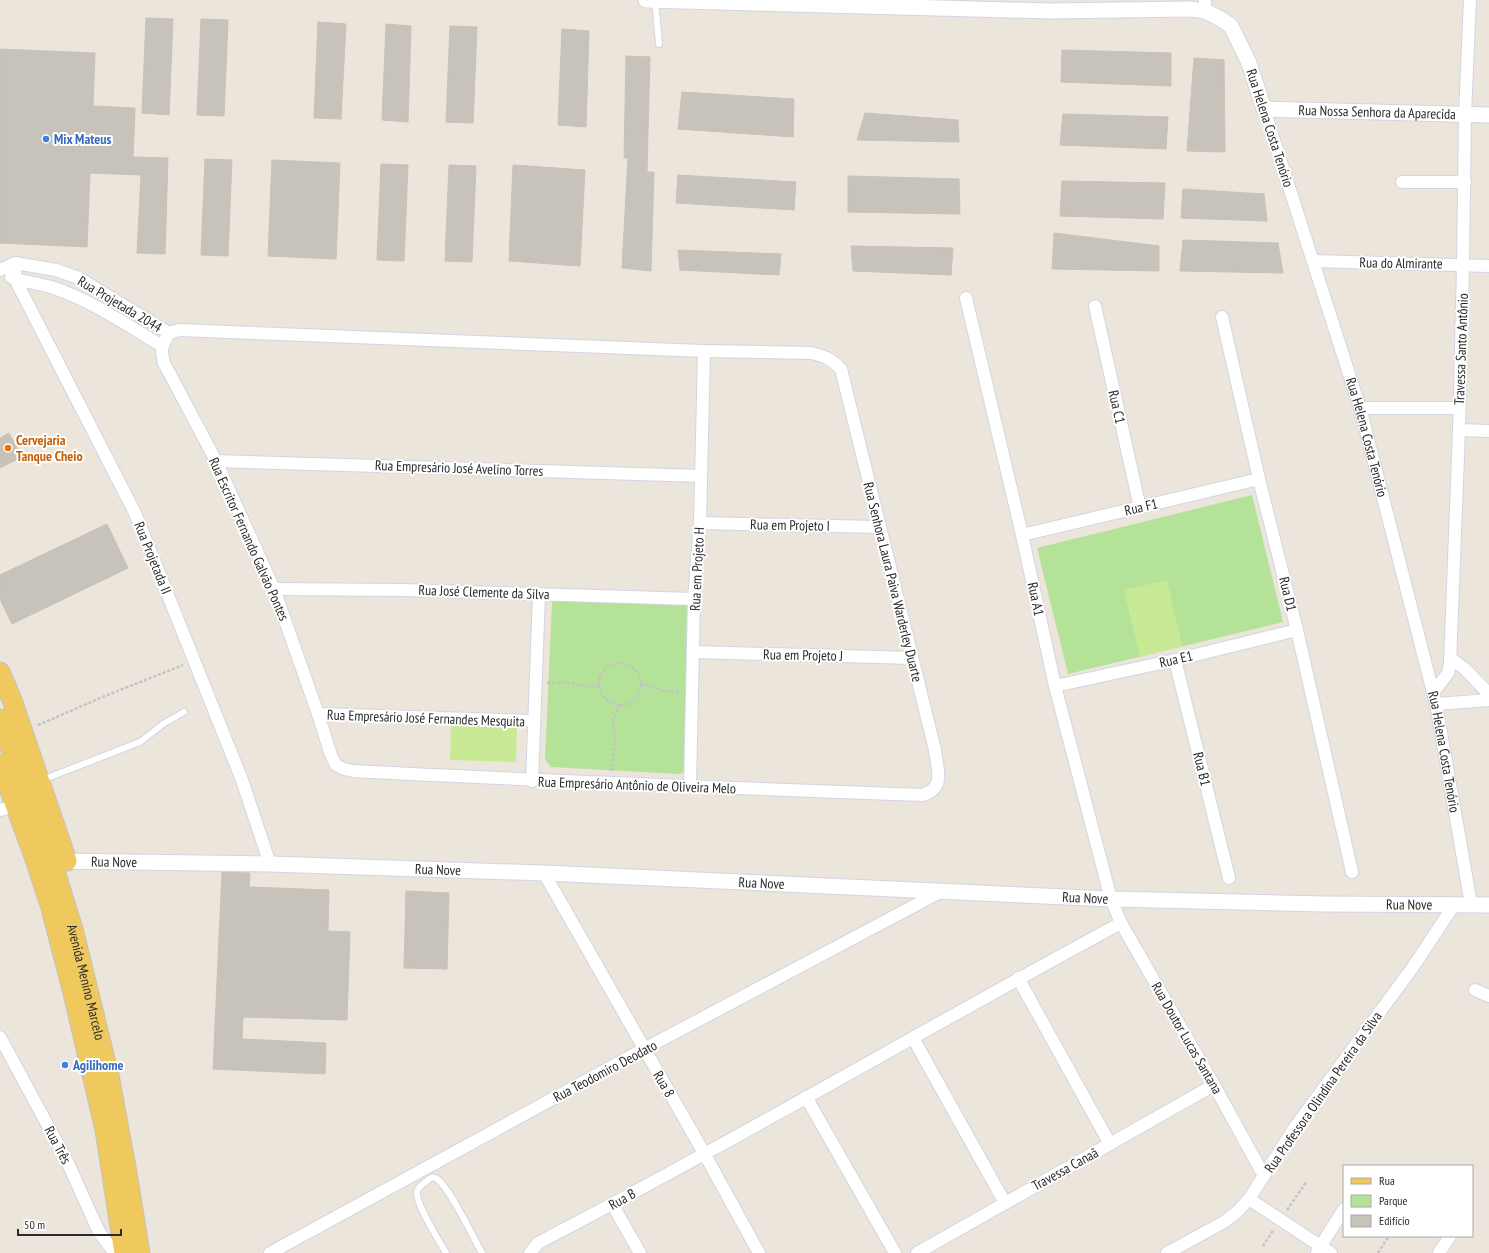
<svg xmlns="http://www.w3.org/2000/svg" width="1489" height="1253" font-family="'PT Sans Narrow',sans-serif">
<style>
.green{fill:#b4e299}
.pitch{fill:#c8ea95}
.building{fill:#c7c3bb;stroke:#c8c1b6}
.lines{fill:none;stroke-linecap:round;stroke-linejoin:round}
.service-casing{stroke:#d2d5e3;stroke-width:8}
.minor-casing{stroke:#d2d5e3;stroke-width:14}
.tertiary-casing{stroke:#d2d5e3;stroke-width:17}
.primary-casing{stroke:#c3c3c3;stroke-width:21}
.path{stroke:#c3c3c3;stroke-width:2.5;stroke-dasharray:3 2;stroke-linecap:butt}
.service{stroke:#fff;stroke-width:6}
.minor{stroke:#fff;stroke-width:12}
.tertiary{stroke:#fff;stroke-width:15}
.primary{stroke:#efc95e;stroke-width:19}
.shop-dot{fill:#3f7fe0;stroke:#fff;stroke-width:1.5}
.food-dot{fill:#e8710a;stroke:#fff;stroke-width:1.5}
.labels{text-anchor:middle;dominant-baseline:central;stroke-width:4;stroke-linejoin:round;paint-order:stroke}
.street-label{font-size:14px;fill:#2a2a2a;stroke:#fff}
.shop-label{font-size:14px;font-weight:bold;fill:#366cbe;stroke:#fff;text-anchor:start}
.food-label{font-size:14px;font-weight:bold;fill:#c56008;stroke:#fff;text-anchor:start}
</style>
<rect width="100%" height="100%" fill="#ece5dc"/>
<!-- green -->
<g class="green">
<path d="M1252 495 1283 622 1068 674 1037 548Z"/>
<path d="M562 595 686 599 697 609 687 771 678 774 551 767 545 759 552 603Z"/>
</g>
<!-- pitch -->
<g class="pitch">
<path d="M1167 580 1182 646 1140 657 1124 590Z"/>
<path d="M451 725 517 728 516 762 450 760Z"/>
</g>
<!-- building -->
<g class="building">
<path d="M146 18 173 19 169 115 142 113Z"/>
<path d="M201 19 228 20 224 116 197 115Z"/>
<path d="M318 22 346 24 341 119 314 118Z"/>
<path d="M386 24 411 26 408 122 382 120Z"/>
<path d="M450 26 477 27 473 123 446 122Z"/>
<path d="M562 29 589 31 586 127 558 125Z"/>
<path d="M0 49 95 53 93 106 135 108 133 157 168 158 165 254 137 253 141 175 90 173 87 247 0 243Z"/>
<path d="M1062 50 1171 53V86L1061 82Z"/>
<path d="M626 56 650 57 647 172H654L651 271 622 268 628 158H624Z"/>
<path d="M1194 58 1224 60 1225 152 1187 151Z"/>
<path d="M682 92 794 99 793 137 678 129Z"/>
<path d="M865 113 958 120 959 142 857 140Z"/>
<path d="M1063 114 1168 117 1166 149 1060 145Z"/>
<path d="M205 159 232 160 228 256 201 255Z"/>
<path d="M272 160 340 163 336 259 268 256Z"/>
<path d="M381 164 408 165 404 261 377 260Z"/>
<path d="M449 165 476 166 472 262 445 261Z"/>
<path d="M513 165 585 170 580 266 509 261Z"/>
<path d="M678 175 796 182 794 210 676 203Z"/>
<path d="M848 176 959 179 960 214 848 212Z"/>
<path d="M1062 181 1165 183 1163 219 1060 216Z"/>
<path d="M1183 189 1264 194 1267 221 1181 218Z"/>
<path d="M1054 233 1159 246V271L1052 269Z"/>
<path d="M1183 240 1278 243 1283 273 1180 271Z"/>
<path d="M851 246 953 248 951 275 853 271Z"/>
<path d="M678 250 781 254 779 275 680 270Z"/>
<path d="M9 433 22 457 0 468V438Z"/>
<path d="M107 524 128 568 12 624 0 599V575Z"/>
<path d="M222 872 250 873 249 887 329 890 328 931 350 932 347 1020 243 1017 242 1039 326 1043 325 1074 213 1069Z"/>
<path d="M406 891 449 893 447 969 404 968Z"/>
</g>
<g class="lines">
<!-- service casing -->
<g class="service-casing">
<g id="service">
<path d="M655 0 659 44"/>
<path d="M42 780 140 742 163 724 184 712"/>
<path d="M446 1253C440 1242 415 1203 417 1192 418 1187 423 1184 427 1181 430 1178 433 1176 437 1179 450 1188 473 1237 482 1253"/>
</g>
</g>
<!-- minor casing -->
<g class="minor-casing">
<g id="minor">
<path d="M1205 11V0"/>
<path id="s1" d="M1264 109 1360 408 1436 704 1471 904"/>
<path d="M1402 182H1465"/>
<path d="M1314 261 1489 266"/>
<path d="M15 263V279L135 513 242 780 270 864"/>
<path d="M0 270 15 263 56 270 79 278 169 333"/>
<path d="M11 277 15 279C27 282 41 284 54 288 92 301 127 325 162 346"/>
<path d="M966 298 1022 535 1055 686 1111 899 1121 923 1214 1085 1264 1176"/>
<path d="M1095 306 1140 508"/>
<path d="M1222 317 1259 479 1297 630 1352 872"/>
<path d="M179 330 704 351 811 353C825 356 831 359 841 369L935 750C937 769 946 787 923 795 732 788 542 781 353 771L344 769 336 765 331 755 318 714 274 589 216 461 164 363C160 349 162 346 169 333Z"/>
<path d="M1360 408H1459"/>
<path d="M1459 430 1489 431"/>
<path d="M216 461 701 476"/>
<path d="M700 523 880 527"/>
<path d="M1022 535 1259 479"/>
<path d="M274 589 404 590 694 599"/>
<path d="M694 652 912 658"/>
<path d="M1450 658 1465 669 1489 694"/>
<path d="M1175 660 1229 878"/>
<path d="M1055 686 1175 660 1297 630"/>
<path d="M1433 693 1448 673 1450 664 1459 430 1463 265 1465 114 1470 0"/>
<path d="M1436 704 1489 700"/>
<path d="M318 714 534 721"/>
<path d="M532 781 539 594"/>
<path d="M690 787 694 599 700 523 704 351"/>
<path d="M0 810 15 805"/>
<path d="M544 873 704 1153 759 1253"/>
<path d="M1018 978 1110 1144"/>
<path d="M1475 990 1489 996"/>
<path d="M0 1037 67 1161 99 1232 115 1253"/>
<path d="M913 1038 1005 1203"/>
<path d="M806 1097 895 1253"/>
<path d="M1249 1199 1331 1253"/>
<path d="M612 1204 640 1253"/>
<path d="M1317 1252 1344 1209"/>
<path d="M270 1253 644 1049 942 891"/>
<path d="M530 1253 538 1243C735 1141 926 1028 1121 923"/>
<path d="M917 1253 1214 1085"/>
<path d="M1167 1253 1224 1222 1238 1211 1249 1199 1295 1127 1413 967 1454 905"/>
<path d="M1439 1253 1450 1236"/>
</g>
</g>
<!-- tertiary casing -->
<g class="tertiary-casing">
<g id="tertiary">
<path id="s2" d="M646 0 1050 11 1190 9 1205 11 1221 19 1231 26 1249 63 1264 109 1489 115"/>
<path id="s3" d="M57 861 270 864 544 873 1111 899 1324 904 1489 905"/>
</g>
</g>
<!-- primary casing -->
<g class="primary-casing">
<g id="primary">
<path d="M0 672 12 700 67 861"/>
<path id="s4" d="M0 719 52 861 73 929 109 1075 127 1173 140 1253"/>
<path d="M0 764 34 856 51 908 73 993 105 1130 124 1253"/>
</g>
</g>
<!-- path -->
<g class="path">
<circle cx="620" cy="684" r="21"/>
<path d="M547 683 567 682 588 687 599 686"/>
<path d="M642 684 664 691 680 692"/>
<path d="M38 725 105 696 183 665"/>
<path d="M612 771 615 740 613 720 620 705"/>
<path d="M1287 1210 1307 1181"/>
<path d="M1263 1246 1274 1229"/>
<path d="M1378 1253 1389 1236"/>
</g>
<!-- service -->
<use href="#service" class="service"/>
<!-- minor -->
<use href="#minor" class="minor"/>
<!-- tertiary -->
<use href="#tertiary" class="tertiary"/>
<!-- primary -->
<use href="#primary" class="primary"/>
</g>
<!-- markers -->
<g class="shop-dot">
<circle cx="46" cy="139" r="4"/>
<circle cx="65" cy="1065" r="4"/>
</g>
<circle class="food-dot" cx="8" cy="448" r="4"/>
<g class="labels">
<!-- street labels -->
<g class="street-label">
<text stroke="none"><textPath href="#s2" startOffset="792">Rua Nossa Senhora da Aparecida</textPath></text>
<text transform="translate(1270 128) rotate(72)">Rua Helena Costa Tenório</text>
<text transform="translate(1401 263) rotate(1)">Rua do Almirante</text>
<text transform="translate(120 304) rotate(31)">Rua Projetada 2044</text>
<text transform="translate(1461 349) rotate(-88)">Travessa Santo Antônio</text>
<text transform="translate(1117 407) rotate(77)">Rua C1</text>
<text stroke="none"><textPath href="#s1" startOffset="344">Rua Helena Costa Tenório</textPath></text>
<text transform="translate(459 468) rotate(2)">Rua Empresário José Avelino Torres</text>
<text transform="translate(1141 507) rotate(-13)">Rua F1</text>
<text transform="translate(790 525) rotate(1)">Rua em Projeto I</text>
<text transform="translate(249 539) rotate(66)">Rua Escritor Fernando Galvão Pontes</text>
<text transform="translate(153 558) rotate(68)">Rua Projetada II</text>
<text transform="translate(697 569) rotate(-87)">Rua em Projeto H</text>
<text transform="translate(893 582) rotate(76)">Rua Senhora Laura Paiva Warderley Duarte</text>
<text transform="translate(484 592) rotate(2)">Rua José Clemente da Silva</text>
<text transform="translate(1288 594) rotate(76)">Rua D1</text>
<text transform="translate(1036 599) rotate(78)">Rua A1</text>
<text transform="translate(803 655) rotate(1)">Rua em Projeto J</text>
<text transform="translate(1176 659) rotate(-13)">Rua E1</text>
<text transform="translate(426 718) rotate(2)">Rua Empresário José Fernandes Mesquita</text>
<text stroke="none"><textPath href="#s1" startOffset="668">Rua Helena Costa Tenório</textPath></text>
<text transform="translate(1202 769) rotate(76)">Rua B1</text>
<text transform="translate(637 785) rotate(2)">Rua Empresário Antônio de Oliveira Melo</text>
<text stroke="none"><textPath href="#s3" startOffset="57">Rua Nove</textPath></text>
<text stroke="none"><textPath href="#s3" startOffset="381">Rua Nove</textPath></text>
<text stroke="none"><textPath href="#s3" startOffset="705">Rua Nove</textPath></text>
<text stroke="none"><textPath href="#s3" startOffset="1029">Rua Nove</textPath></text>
<text stroke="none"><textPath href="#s3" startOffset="1353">Rua Nove</textPath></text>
<text stroke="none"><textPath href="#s4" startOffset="277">Avenida Menino Marcelo</textPath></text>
<text transform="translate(1187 1038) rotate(60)">Rua Doutor Lucas Santana</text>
<text transform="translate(605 1071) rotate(-28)">Rua Teodomiro Deodato</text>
<text transform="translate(664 1084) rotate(60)">Rua 8</text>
<text transform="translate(1323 1092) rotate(-55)">Rua Professora Olindina Pereira da Silva</text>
<text transform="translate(58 1145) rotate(62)">Rua Três</text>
<text transform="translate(1065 1169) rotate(-29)">Travessa Canaã</text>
<text transform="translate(622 1199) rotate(-29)">Rua B</text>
</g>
<!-- shop labels -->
<g class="shop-label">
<text x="54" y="139">Mix Mateus</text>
<text x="73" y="1065">Agilihome</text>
</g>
<!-- food labels -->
<g class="food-label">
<text x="16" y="440">Cervejaria<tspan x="16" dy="16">Tanque Cheio</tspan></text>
</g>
</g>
<!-- legend -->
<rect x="1343" y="1165" width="130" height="72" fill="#ffffff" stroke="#aaaaaa"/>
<rect x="1351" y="1178" width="20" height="6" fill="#efc95e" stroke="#aaaaaa"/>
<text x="1379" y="1185" font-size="12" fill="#2a2a2a">Rua</text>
<rect x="1351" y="1195" width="20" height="12" fill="#b4e299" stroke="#aaaaaa"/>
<text x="1379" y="1205" font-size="12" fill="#2a2a2a">Parque</text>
<rect x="1351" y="1215" width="20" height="12" fill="#c7c3bb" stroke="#aaaaaa"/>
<text x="1379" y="1225" font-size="12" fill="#2a2a2a">Edifício</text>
<!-- scale -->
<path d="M18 1229v6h103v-6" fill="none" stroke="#2a2a2a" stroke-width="2"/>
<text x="24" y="1229" font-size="12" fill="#2a2a2a" stroke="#ffffff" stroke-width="3" paint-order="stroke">50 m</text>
</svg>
